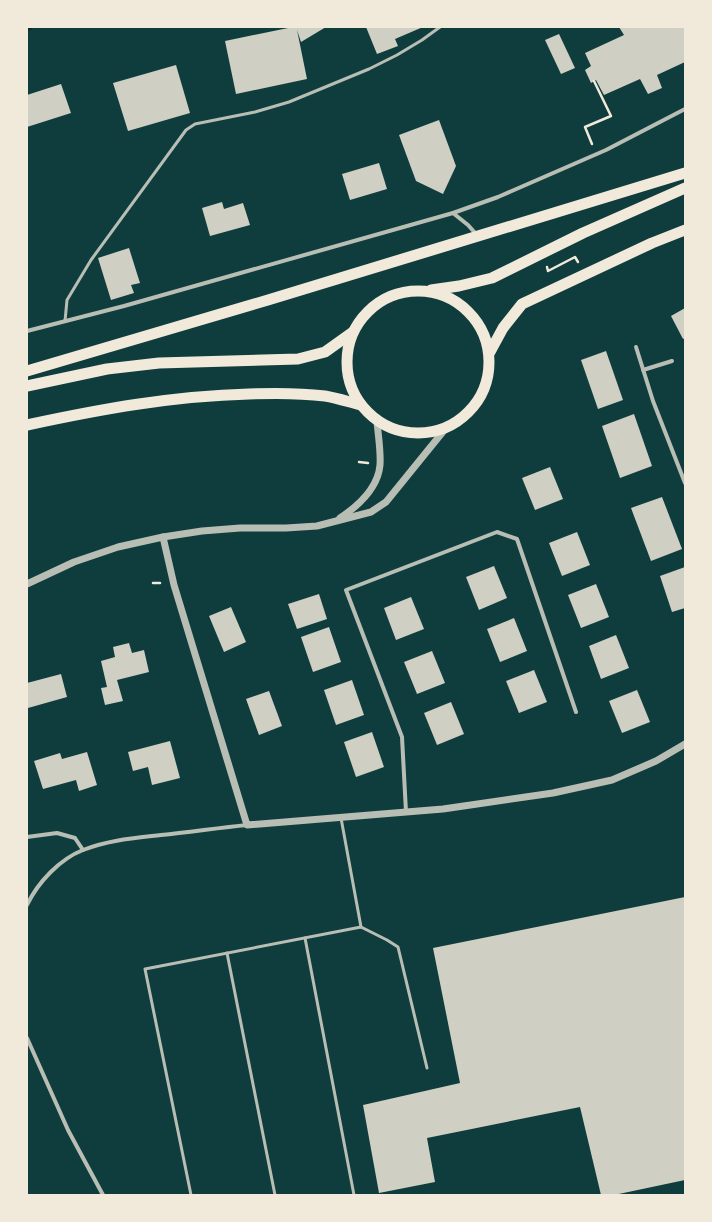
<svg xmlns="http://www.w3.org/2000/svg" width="712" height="1222" font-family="'Times New Roman',serif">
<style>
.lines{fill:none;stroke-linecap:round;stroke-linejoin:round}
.stream{stroke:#0a2a2b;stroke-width:6}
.building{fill:#cfcfc3}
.path{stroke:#f1e9da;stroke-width:2.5}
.service{stroke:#b8beb3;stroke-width:3}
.minor{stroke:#b8beb3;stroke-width:4}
.tertiary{stroke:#b8beb3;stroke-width:7}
.trunk{stroke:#f1e9da;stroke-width:11}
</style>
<rect width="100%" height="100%" fill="#0f3d3e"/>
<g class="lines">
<!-- stream -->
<path class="stream" d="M27 28 30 27"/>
</g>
<!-- building -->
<g class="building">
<path d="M293 27H326L301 42 297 30 307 79 236 94 225 41Z"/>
<path d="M366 27H423L395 39 398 46 377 54Z"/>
<path d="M619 27H685V62L657 75 662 88 648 94 640 79 604 95 596 80 591 83 585 70 591 66 585 53 624 35Z"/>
<path d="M559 34 575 68 561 74 545 40Z"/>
<path d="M176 65 190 113 128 131 113 83Z"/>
<path d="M61 84 71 113 27 127V95Z"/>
<path d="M439 120 456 166 443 194 416 181 399 135Z"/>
<path d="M379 163 387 189 350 200 342 174Z"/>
<path d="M222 202 224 209 243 203 250 225 210 236 202 208Z"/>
<path d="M129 248 140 283 131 285 134 293 111 300 98 258Z"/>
<path d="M685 308V338L683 339 671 316Z"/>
<path d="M606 351 623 400 598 409 581 360Z"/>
<path d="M634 414 652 466 620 478 602 426Z"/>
<path d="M550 467 563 499 535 510 522 478Z"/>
<path d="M662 497 682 549 651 561 631 508Z"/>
<path d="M577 532 590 565 562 576 549 543Z"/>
<path d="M494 566 507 598 479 610 466 577Z"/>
<path d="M685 567V608L672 612 660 576Z"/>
<path d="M596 584 609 617 581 628 568 595Z"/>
<path d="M319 594 327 619 297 629 288 604Z"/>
<path d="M411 597 424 629 396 640 384 608Z"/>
<path d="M231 607 246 642 224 652 209 616Z"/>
<path d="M514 618 527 651 500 662 487 629Z"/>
<path d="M329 627 341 662 313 672 301 637Z"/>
<path d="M616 635 629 668 601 679 589 646Z"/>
<path d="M129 643 132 653 144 650 149 672 117 680 123 701 105 705 101 688 107 687 101 661 115 657 113 647Z"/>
<path d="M432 651 445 683 417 694 404 662Z"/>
<path d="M534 670 547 702 519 713 506 681Z"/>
<path d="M61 674 67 697 28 708 27 683Z"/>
<path d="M352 680 364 715 336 725 324 690Z"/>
<path d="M637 690 650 722 622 733 609 701Z"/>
<path d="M269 691 282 726 259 735 246 699Z"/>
<path d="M451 702 464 734 437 745 424 713Z"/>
<path d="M372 732 384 767 356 777 344 742Z"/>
<path d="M170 741 180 778 152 785 148 767 133 771 128 752Z"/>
<path d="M87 752 97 785 79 791 76 780 43 789 34 761 60 753 62 759Z"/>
<path d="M685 897V1180L614 1195H601L580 1107 427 1138 435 1182 379 1193 363 1105 460 1083 433 948Z"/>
</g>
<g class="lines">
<!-- path -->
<g class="path">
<path d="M592 144 585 127 611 116 594 81"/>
<path d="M547 267 548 271 575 257 578 262"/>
<path d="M359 462 368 463"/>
<path d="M153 583H160"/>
</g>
<!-- service -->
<g class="service">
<path d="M65 321 67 300 91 260 186 130 195 124 255 112 289 102 369 69 397 55 422 40 440 27"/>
<path d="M341 818 361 927"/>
<path d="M305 938 354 1195"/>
<path d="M227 953 275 1195"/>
<path d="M191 1195 145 969 361 927 387 940 398 947 427 1068"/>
</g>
<!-- minor -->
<g class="minor">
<path d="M453 213 468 225 476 234"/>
<path d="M27 331 124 306 453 213 498 197 606 150 685 109"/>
<path d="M636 347 653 401 685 483"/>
<path d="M643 370 672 361"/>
<path d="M406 812 402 737 346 590 497 532 517 539 576 712"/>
<path d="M27 837 57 833 75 838 83 850"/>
<path d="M27 905C38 882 60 859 83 850 108 840 135 838 161 835 190 832 218 828 247 825"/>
<path d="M27 1038 68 1130 103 1195"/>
</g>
<!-- tertiary -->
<g class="tertiary">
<path d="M340 518C358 506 378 488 380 465 381 451 378 435 377 421"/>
<path d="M163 537 174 585 247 825 443 809 553 793 612 780 656 761 685 744"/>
<path d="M27 584 74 562 118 547 163 537 202 531 240 528H286L317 526 371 512 386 502 446 428"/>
</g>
<!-- trunk -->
<g class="trunk">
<path d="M431 290 459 286 492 278 583 233 685 188"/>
<circle cx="418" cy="362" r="71"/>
<path d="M490 352 503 328 522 304 652 243 685 230"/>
<path d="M27 371 268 300 685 173"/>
<path d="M27 386 107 369 159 363 298 359 325 352 353 332"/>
<path d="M27 425C101 409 173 396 249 394 275 393 300 393 325 396 337 398 349 402 361 405"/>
</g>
</g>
<!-- border -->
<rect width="712" height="1222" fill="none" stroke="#f1e9da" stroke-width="56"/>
</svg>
